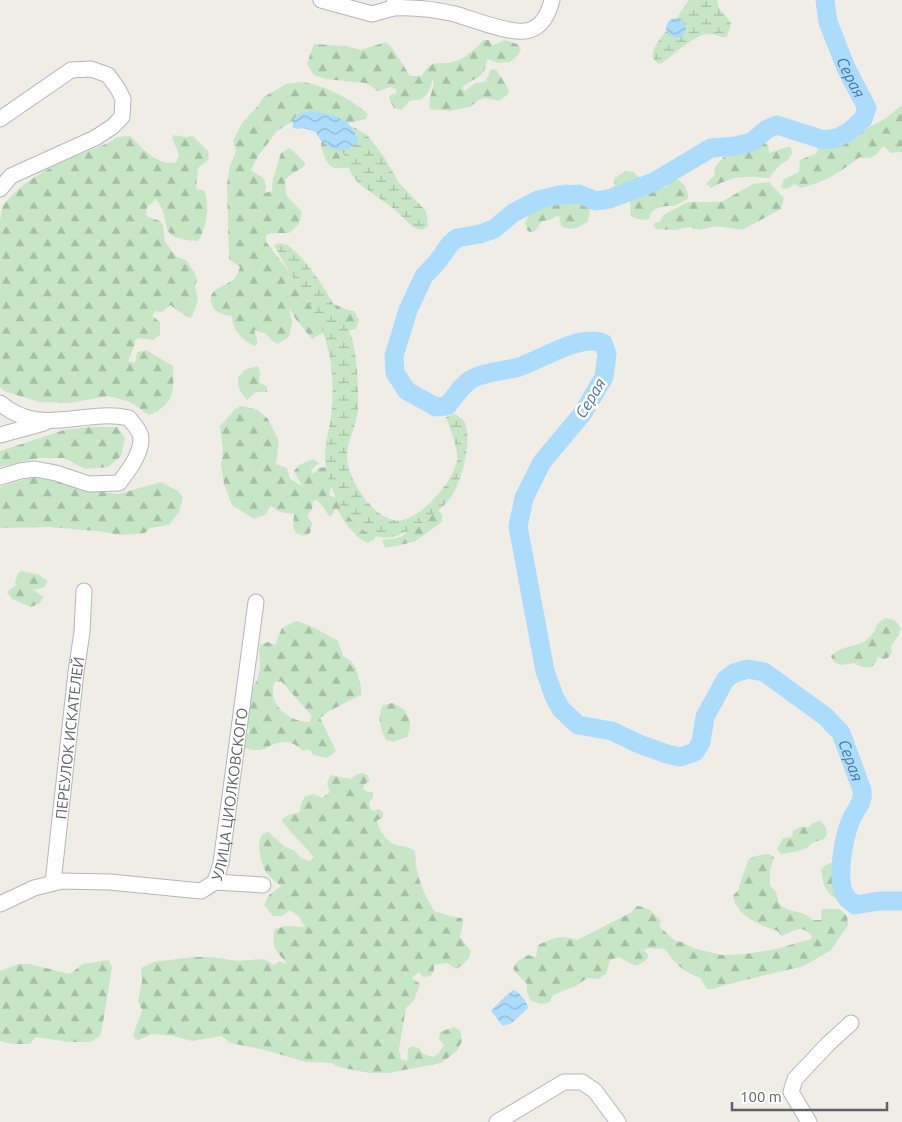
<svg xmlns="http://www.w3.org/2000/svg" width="902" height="1122" font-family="Ubuntu,sans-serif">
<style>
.forest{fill:url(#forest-firs);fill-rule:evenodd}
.wetland{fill:url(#wetland-marsh)}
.water{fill:url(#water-waves)}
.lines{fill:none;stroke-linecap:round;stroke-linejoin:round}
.river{stroke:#acdcfb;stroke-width:19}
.minor-casing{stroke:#b4b7bb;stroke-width:17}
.minor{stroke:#fff;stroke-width:15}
.labels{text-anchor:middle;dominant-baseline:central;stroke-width:5;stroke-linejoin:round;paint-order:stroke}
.street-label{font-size:15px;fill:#5e6267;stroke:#fff}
.water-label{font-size:16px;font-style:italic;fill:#4578a4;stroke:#fff}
</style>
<defs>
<pattern id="forest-firs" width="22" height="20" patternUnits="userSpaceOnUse" patternTransform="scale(1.25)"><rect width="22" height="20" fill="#c7e6c5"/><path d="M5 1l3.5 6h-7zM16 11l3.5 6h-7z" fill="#a5bea4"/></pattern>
<pattern id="wetland-marsh" width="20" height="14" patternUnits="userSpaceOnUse" patternTransform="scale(1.25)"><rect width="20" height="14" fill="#c7e6c5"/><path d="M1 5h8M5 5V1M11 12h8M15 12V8" fill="none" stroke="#a5bea4"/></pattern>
<pattern id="water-waves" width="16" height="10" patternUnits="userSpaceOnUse" patternTransform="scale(1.25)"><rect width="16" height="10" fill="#acdcfb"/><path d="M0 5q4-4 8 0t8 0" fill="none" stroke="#8fb6cf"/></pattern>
</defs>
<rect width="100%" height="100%" fill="#f0ede7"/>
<!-- forest -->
<g class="forest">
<path d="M483 40H489L492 46 504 40 517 44 521 49 518 55 510 62 498 63 487 59C485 81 475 75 462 88L465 91 474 84 486 81 491 70 496 69 509 90 507 95 499 101 485 98 477 101 470 107 450 111 430 109C427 98 435 90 433 80L428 93 422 99 410 101 401 110 394 108 389 98 391 94H396V89L391 87 378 91 366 83 325 79 314 75 307 64 314 44 345 46 361 50 386 42 393 49 410 76H421C424 73 427 67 431 65 436 62 442 64 447 63 461 62 475 50 483 40Z"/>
<path d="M303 82C328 87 348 97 368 114L366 119 345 124 311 115 288 124 277 131 258 156 251 170C262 178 268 178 265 193L272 191 273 179 281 153 290 148 306 164C299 171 291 173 285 180L286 195 302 212 299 224 289 233H271L266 235V242L294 278 306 284V300L326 319 333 305C341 305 346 311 354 311L359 320 356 329 338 333H322L312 339 295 318 289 307 292 323 289 337 278 344 272 341 266 334 254 330 257 339V345L254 346C241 338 233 332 232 316 224 315 215 313 212 305 205 289 226 287 235 278 237 276 239 270 240 267L229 259 227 184 230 166 236 151 233 141 242 123 257 107 264 97 286 84Z"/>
<path d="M902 105V152L891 153 883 146C875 156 873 160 860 157 840 172 826 182 801 188L794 184 789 188 783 189 781 186 784 179 799 172 800 160 817 153 818 148 827 150 886 118Z"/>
<path d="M174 135 185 137 193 136 208 151 209 159 198 168 196 189 204 190C210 206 207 227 198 241 153 239 175 224 156 199L147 207 146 214 148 217 160 221 163 225 165 242 176 256 187 261 194 272 197 280 195 287 198 299 192 317 189 318 170 305 162 312 155 311 152 316 160 322V335L153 340 139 338 135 340V344L128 361 135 363 137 352 146 350 173 366C174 391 175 404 149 415L130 402 108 396 70 403 39 402 4 391 0 387V221C1 216 1 210 3 206 28 172 71 159 108 143L117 137 130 136C143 148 157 167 176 162L179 155 172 138Z"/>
<path d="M324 140 348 146 350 167C335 169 330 171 324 155 322 151 321 148 321 143Z"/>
<path d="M759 142 768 144 769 153 787 147H791L792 154 788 160 780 165 769 178C760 178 752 176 743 177 733 177 720 183 711 188L706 184 714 176 715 167 731 149 741 147 748 151Z"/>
<path d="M625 171 634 172 638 177 651 185 660 182 663 188 666 187 673 178C683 180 689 189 688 199L674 206C669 206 656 206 652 212 650 214 650 218 648 220L637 219 631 216 630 202 623 197 625 190H618L615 188 614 179Z"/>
<path d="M769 182 784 198 781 209 742 230 717 226 700 230 690 227 675 230 656 229 653 225 655 223 661 221 663 215 688 202H721L753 184Z"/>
<path d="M565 184 578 187 580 192 586 195 587 201 591 205 588 221C578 228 572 232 561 226L559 215 550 220 542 221 535 231 530 232 527 230 525 223 530 212 539 207 545 196 556 192Z"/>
<path d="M258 366 260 373 259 382 267 387V392H256L247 400 238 387V377L246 369Z"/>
<path d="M241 406 258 410 268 419 279 441 276 464 287 468 290 479 302 486 294 471 299 465 313 459 319 463 311 470 313 474 319 468 325 467C336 476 331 483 329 495L344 501 376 535 374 540 367 543C352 535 345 522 336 508L331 517C324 512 325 506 316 500L313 501 312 510 307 515 312 523 310 533 304 536 296 533 293 527 294 514 280 512 271 506 265 515 254 519 232 505 224 484 221 465 223 450 220 426 235 409Z"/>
<path d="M89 427H117L125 438 121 456 108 467 85 469 64 458H38L0 467V451L64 430Z"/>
<path d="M31 477 50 479 85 490 118 494 161 482 178 491 183 498 179 512 169 525 150 528 145 533 121 535 97 531 48 527 0 528V487Z"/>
<path d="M438 510 442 515V522L414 542 385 548 382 540C400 537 405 540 412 521Z"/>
<path d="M22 571 39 575 48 581 44 587 34 590 43 597 40 603 31 607 12 599 7 592 16 585 15 582 18 573Z"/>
<path d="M886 618 894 620 900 627 899 635 891 646 892 652 888 658 883 659 878 657C874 671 864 669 854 663L841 665 834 662 831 656C843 644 863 647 871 636 878 628 874 623 886 618Z"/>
<path d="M296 621 311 626 338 641 343 656 350 660 356 668 361 687V695L329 711 320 718 336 751 327 758 313 755 310 750 303 751C294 742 286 740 274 744 270 745 268 748 264 749 256 751 251 750 244 748L242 739 249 733 245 700C253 689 259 680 260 666 260 658 258 653 260 645L268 642 275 645 282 628ZM281 681 312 716 309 722C289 722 265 703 275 682Z"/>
<path d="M392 703C408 708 414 722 407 737L393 742 386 740C380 727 377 718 383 705Z"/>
<path d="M362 773 367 775 370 780 364 785 363 789 368 792H373V798L369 802 370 809 374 811 379 809 383 812V818L377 820C379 832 388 844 400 846 406 847 410 847 415 851 415 873 423 894 435 912 445 913 452 918 462 918L463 923 460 937 471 951C469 960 464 964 456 969L447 963 434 965V970L431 976 423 977 419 972 412 978 420 984 414 1000 406 1008 399 1049 401 1059 407 1061 408 1049 412 1046 419 1048 423 1054 433 1057 438 1054 444 1045 439 1039 440 1032 454 1027 460 1030 462 1041 457 1051 441 1063 388 1073H369L339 1067 331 1063 306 1062 261 1049 230 1043 222 1036 192 1041 173 1036 152 1034 139 1040 135 1039 133 1035 142 1010 138 1001 142 981 141 968 154 962 193 957H211L238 961 264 959 274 965 279 961 287 964C275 949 271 949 275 929L286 926 305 927 299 917 290 910 282 916H273L264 905 269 895 281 886C277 883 272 879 268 875 261 866 252 835 268 832L285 847 294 850 301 858 310 861 314 857 282 822V819L289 815 300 812 301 804 305 796 314 794 322 798 330 792 327 784 330 775 351 779 357 774Z"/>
<path d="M820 821C826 825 831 835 822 840 819 841 816 841 814 842 810 844 811 845 808 847 804 850 786 854 781 854L777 849 783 838 792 837 793 831 800 827H809L813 823Z"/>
<path d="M769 854 774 857 770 870V885C772 888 776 891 777 895 778 899 777 902 781 905 792 915 801 908 813 920H821L822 909H840L847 916 848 925 831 950 804 966 725 985 714 989H707L700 978C684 972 675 964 665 949L648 948 644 950 648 955V958L642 963 635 966 619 957 610 960 606 974 598 979 587 978 576 986 553 995 550 1002 541 1004 531 1001 527 992V984L516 973 513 968 518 961 528 955 536 957 538 945C554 938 560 934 577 940L630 913 637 906C648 907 654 912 661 921L659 926 675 941 682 942 693 948 721 955 745 954 776 949 811 939 812 935C798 923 795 932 781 936L778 931C760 925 737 917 733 896L738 890 748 860 755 856Z"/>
<path d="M831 863 835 864 837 872C854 882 847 883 851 899L848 903 843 905C837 898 828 895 825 887 822 881 823 876 821 870L824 866Z"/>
<path d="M109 960 112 967 101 1035 91 1042H69L36 1037 30 1044H13L0 1041V971L19 964H29L70 974 83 964Z"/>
</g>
<!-- wetland -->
<g class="wetland">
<path d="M689 0H717L719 8 731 23 727 37C719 38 713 33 706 34 695 35 672 56 662 63L659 64C644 55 660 40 667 30V32L683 22 677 18Z"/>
<path d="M352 126 367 135 383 155 399 183 426 211 428 226 422 230 413 227 394 209 358 183 351 173 342 150 352 148 357 135Z"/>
<path d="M280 243C283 244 288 245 290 247 310 262 331 299 343 321 345 326 350 332 352 338 357 355 359 391 358 409 357 425 347 441 347 457 347 479 377 526 402 520 424 516 452 482 457 461 459 449 450 429 446 417L455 414C458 416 462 419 464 421 474 438 461 486 449 500 437 514 414 530 396 536 359 548 327 493 325 461 324 446 329 431 331 416 334 390 333 366 326 341 315 305 291 278 274 245Z"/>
</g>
<!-- water -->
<g class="water">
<circle cx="676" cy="28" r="10"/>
<path d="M310 111C330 113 355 119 358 142 345 157 323 150 316 132L303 128 299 129 293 128V120L297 115Z"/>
<path d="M514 990C520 993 527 1001 528 1008L512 1023 503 1026 491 1011C494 1007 509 992 514 990Z"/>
</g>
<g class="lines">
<!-- river -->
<path class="river" id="s1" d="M825 0 828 22 846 68 867 108 863 119 850 131 837 138 824 140 777 125 767 129 752 142 736 146 711 148 654 182 609 199 596 201 579 194 559 195 538 200 513 213 494 229 480 234 457 238 450 244 438 261 424 276 408 310 394 356 395 373 407 391 436 407 447 406C454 398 461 386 470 380 483 372 505 371 519 367 543 359 578 334 603 343L607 354 604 377 583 413 542 462 524 498 518 526 545 671 554 696 561 709 578 725 612 731 639 744 667 754 680 757 695 752 701 742 705 717 725 680 734 673 748 669 764 672 826 717 841 733 862 790C864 802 857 807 852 818 844 834 835 881 846 897 848 900 852 902 855 905L879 901H902"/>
<!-- minor casing -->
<g class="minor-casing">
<g id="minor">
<path d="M321 0 372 14 393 8"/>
<path d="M395 0 393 8C414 7 434 9 455 14 472 19 514 36 530 30 543 26 549 12 552 0"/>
<path d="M0 119 71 70 91 69 108 75 118 89 123 99 122 117 112 127 95 138 11 176 0 189"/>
<path d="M0 403C40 438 83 408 129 418 133 424 141 431 141 439 141 455 128 471 119 483L89 484 56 473 35 469 20 471 0 477"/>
<path d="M0 435 44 423"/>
<path d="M215 882 263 885"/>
<path id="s2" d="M53 883 76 672 82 632 84 591"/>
<path id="s3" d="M0 904 34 888 62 881 110 882 201 891 215 882 221 863 256 602"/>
<path d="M497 1122 564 1082H582L595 1091 618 1122"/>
<path d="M809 1122 791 1092 795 1079 828 1044 851 1023"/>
</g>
</g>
<!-- minor -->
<use href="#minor" class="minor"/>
</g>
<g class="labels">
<!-- street labels -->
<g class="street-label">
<text stroke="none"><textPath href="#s2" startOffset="146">ПЕРЕУЛОК ИСКАТЕЛЕЙ</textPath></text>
<text stroke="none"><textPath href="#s3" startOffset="312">УЛИЦА ЦИОЛКОВСКОГО</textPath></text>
</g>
<!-- water labels -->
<g class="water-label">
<text stroke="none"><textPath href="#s1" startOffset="82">Серая</textPath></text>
<text transform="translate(590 398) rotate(-59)">Серая</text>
<text stroke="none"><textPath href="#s1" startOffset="1762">Серая</textPath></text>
</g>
</g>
<!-- scale -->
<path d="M732 1102v8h155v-8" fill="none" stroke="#5e6267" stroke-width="2.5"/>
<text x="740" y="1102" font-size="15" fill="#5e6267" stroke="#ffffff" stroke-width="4" paint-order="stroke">100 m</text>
</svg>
